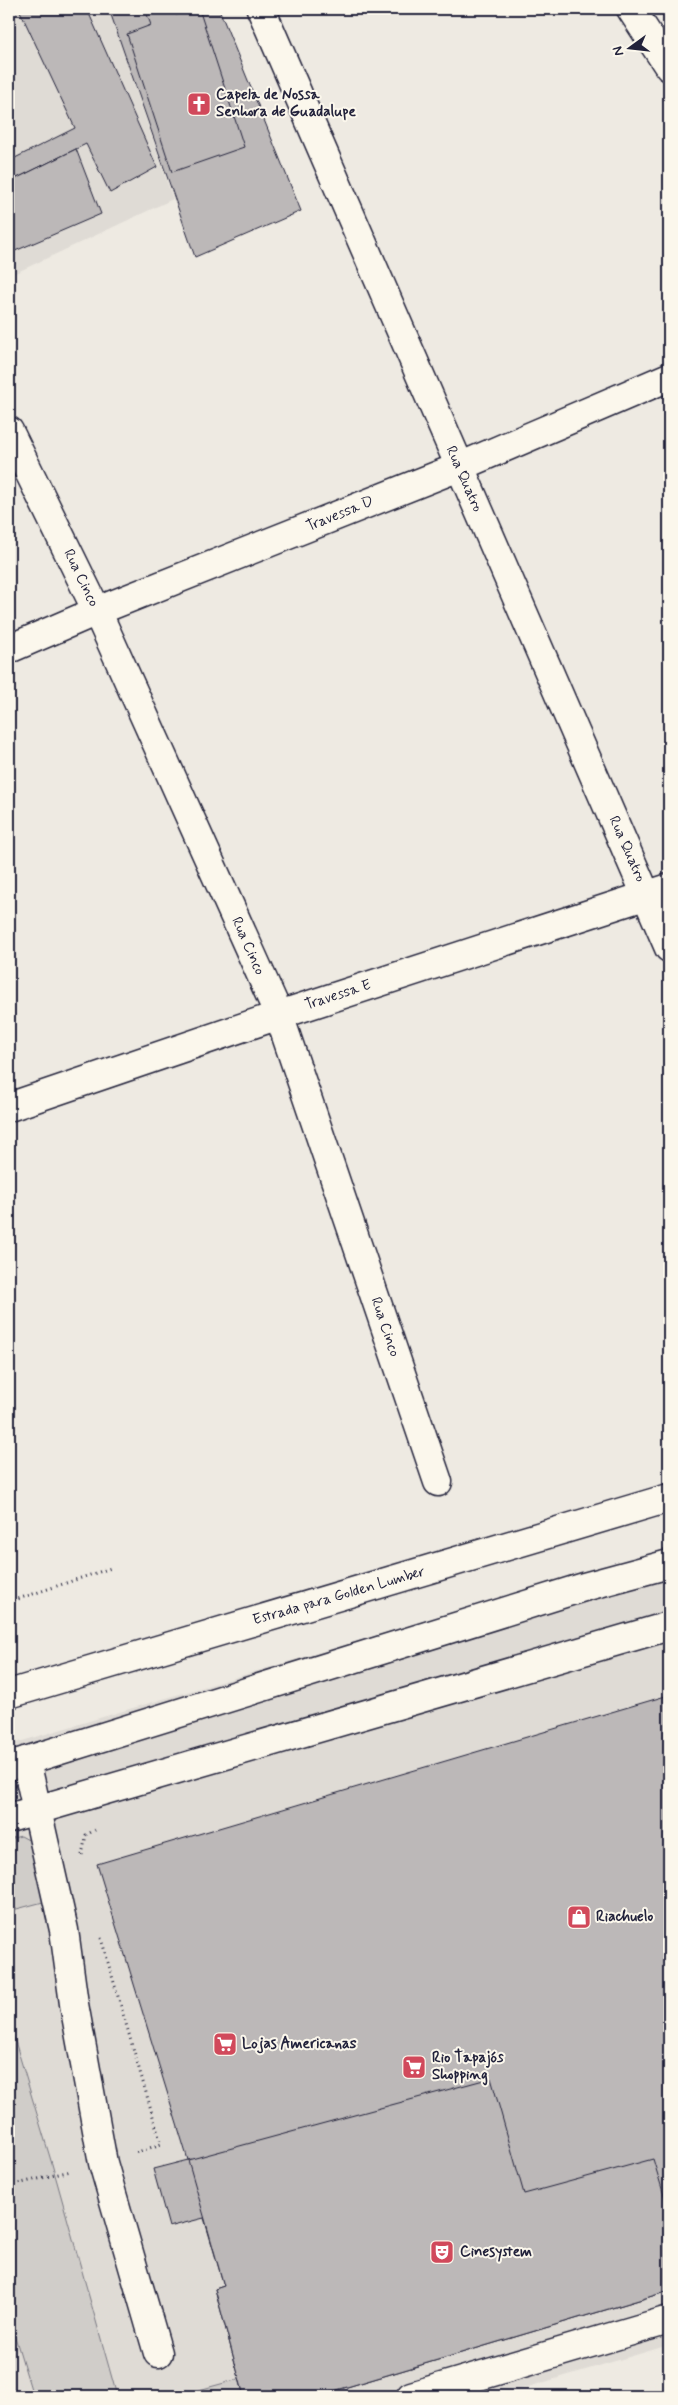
<svg xmlns="http://www.w3.org/2000/svg" width="678" height="2405" font-family="Mynerve,sans-serif">
<style>
.built{fill:#dfdbd5}
.green{fill:#d0cdc9;stroke:#797882}
.building{fill:#bcb8b8;stroke:#22223b}
.lines{fill:none;stroke-linecap:round;stroke-linejoin:round}
.minor-casing{stroke:#22223b;stroke-width:31}
.path{stroke:#22223b;stroke-width:3;stroke-dasharray:1 4;stroke-linecap:butt}
.minor{stroke:#fbf7ec;stroke-width:28}
.labels{text-anchor:middle;dominant-baseline:central;stroke-width:4;stroke-linejoin:round;paint-order:stroke}
.poi-label{font-size:15px;font-weight:bold;fill:#22223b;stroke:#fbf7ec;text-anchor:start}
.street-label{font-size:15px;fill:#22223b;stroke:#fbf7ec}
</style>
<rect width="100%" height="100%" fill="#eeeae2"/>
<filter id="ink" filterUnits="userSpaceOnUse"><feTurbulence type="fractalNoise" baseFrequency=".02" numOctaves="2"/><feDisplacementMap in="SourceGraphic" scale="10" xChannelSelector="R" yChannelSelector="G"/><feConvolveMatrix kernelMatrix="1 2 1 2 8 2 1 2 1" color-interpolation-filters="sRGB"/></filter>
<g filter="url(#ink)">
<!-- built -->
<g class="built">
<path d="M9 9H109L173 199 9 276Z"/>
<path d="M669 1548V2345L498 2396H9V1745Z"/>
</g>
<!-- green -->
<g class="green">
<path d="M21 1836 32 1842 47 1901 9 1911V1839Z"/>
<path d="M9 2021 52 2164 117 2396H33L9 2317Z"/>
<path d="M239 2379 244 2396H177Z"/>
</g>
<!-- building -->
<g class="building">
<path d="M19 9H87L157 167 110 193 86 144 9 182V161L75 128Z"/>
<path d="M109 9H219L301 211 195 257Z"/>
<path d="M145 9H174L176 15 199 9 244 147 172 172 127 34 151 25Z"/>
<path d="M76 149 101 214 15 251 9 236V182Z"/>
<path d="M669 1695V2017H667L669 2024V2291L317 2396H244L215 2289 224 2286 204 2218 169 2227 153 2169 188 2160 97 1864Z"/>
<path d="M491 2078 524 2194 653 2159 669 2212V2291L317 2396H244L215 2289 224 2286 188 2160Z"/>
</g>
<g class="lines">
<!-- minor casing -->
<g class="minor-casing">
<g id="minor">
<path d="M261 9 669 948"/>
<path d="M631 9 669 67"/>
<path d="M9 431 97 611 279 1015 438 1482"/>
<path d="M9 649 97 611 459 467 669 377"/>
<path d="M9 1107 279 1015 669 888"/>
<path d="M9 1694 669 1498"/>
<path d="M26 1761 64 1930 74 2004 103 2163 158 2353"/>
<path d="M9 1766 584 1587 669 1564"/>
<path d="M9 1818 669 1626"/>
<path d="M411 2396 669 2320"/>
</g>
</g>
<!-- path -->
<g class="path">
<path d="M9 1602 111 1568"/>
<path d="M82 1855 86 1835 95 1830"/>
<path d="M101 1938 161 2144 135 2153"/>
<path d="M9 2186 71 2171"/>
</g>
<!-- minor -->
<use href="#minor" class="minor"/>
</g>
</g>
<!-- icons -->
<defs>
<g id="church-square" transform="scale(1.25)"><rect x="-9" y="-9" width="18" height="18" rx="4" fill="#d1495b" stroke="#fbf7ec"/><path d="M-1.2-6h2.4v3.5h3.3v2.4h-3.3V6h-2.4V-.1h-3.3v-2.4h3.3Z" fill="#fff"/></g>
<g id="shop-square" transform="scale(1.25)"><rect x="-9" y="-9" width="18" height="18" rx="4" fill="#d1495b" stroke="#fbf7ec"/><path d="M-5-2.5h2.3a2.7 3.5 0 0 1 5.4 0H5L5.5 6h-11ZM-1.5-2.5h3a1.5 2.3 0 0 0-3 0Z" fill="#fff"/></g>
<g id="supermarket-square" transform="scale(1.25)"><rect x="-9" y="-9" width="18" height="18" rx="4" fill="#d1495b" stroke="#fbf7ec"/><path d="M-6-5.5h2.5l.6 2H6L4.5 2H-2.5L-4.4-4H-6ZM-1.5 3.2a1.3 1.3 0 1 0 .1 0ZM3 3.2a1.3 1.3 0 1 0 .1 0Z" fill="#fff"/></g>
<g id="theatre-square" transform="scale(1.25)"><rect x="-9" y="-9" width="18" height="18" rx="4" fill="#d1495b" stroke="#fbf7ec"/><path d="M-5-5.5Q0-4 5-5.5V0Q5 5 0 6Q-5 5-5 0ZM-3.3-2.5H-1v1.5H-3.3ZM1-2.5H3.3v1.5H1ZM-2.8 1Q0 5.5 2.8 1Z" fill="#fff"/></g>
</defs>
<g fill-rule="evenodd">
<use href="#church-square" x="199" y="104"/>
<use href="#shop-square" x="579" y="1917"/>
<use href="#supermarket-square" x="225" y="2044"/>
<use href="#supermarket-square" x="414" y="2067"/>
<use href="#theatre-square" x="442" y="2252"/>
</g>
<g class="labels">
<!-- poi labels -->
<g class="poi-label">
<text x="216" y="95">Capela de Nossa<tspan x="216" dy="17">Senhora de Guadalupe</tspan></text>
<text x="596" y="1917">Riachuelo</text>
<text x="242" y="2044">Lojas Americanas</text>
<text x="432" y="2058">Rio Tapajós<tspan x="432" dy="17">Shopping</tspan></text>
<text x="460" y="2252">Cinesystem</text>
</g>
<!-- street labels -->
<g class="street-label">
<text transform="translate(464 479) rotate(66)">Rua Quatro</text>
<text transform="translate(340 514) rotate(-22)">Travessa D</text>
<text transform="translate(81 578) rotate(64)">Rua Cinco</text>
<text transform="translate(627 849) rotate(66)">Rua Quatro</text>
<text transform="translate(248 946) rotate(66)">Rua Cinco</text>
<text transform="translate(338 995) rotate(-18)">Travessa E</text>
<text transform="translate(385 1327) rotate(71)">Rua Cinco</text>
<text transform="translate(339 1596) rotate(-16)">Estrada para Golden Lumber</text>
</g>
</g>
<!-- margin -->
<rect width="678" height="2405" fill="none" stroke="#fbf7ec" stroke-width="30"/>
<rect x="15" y="15" width="648" height="2375" fill="none" stroke="#22223b" stroke-width="2" filter="url(#ink)"/>
<!-- north arrow -->
<g transform="translate(630 48) rotate(255)" stroke="#fbf7ec" stroke-width="4" paint-order="stroke">
<path d="M0-4L9 19L0 12L-9 19Z" fill="#22223b"/>
<text y="-8" font-size="14" font-weight="bold" text-anchor="middle" fill="#22223b">N</text>
</g>
</svg>
